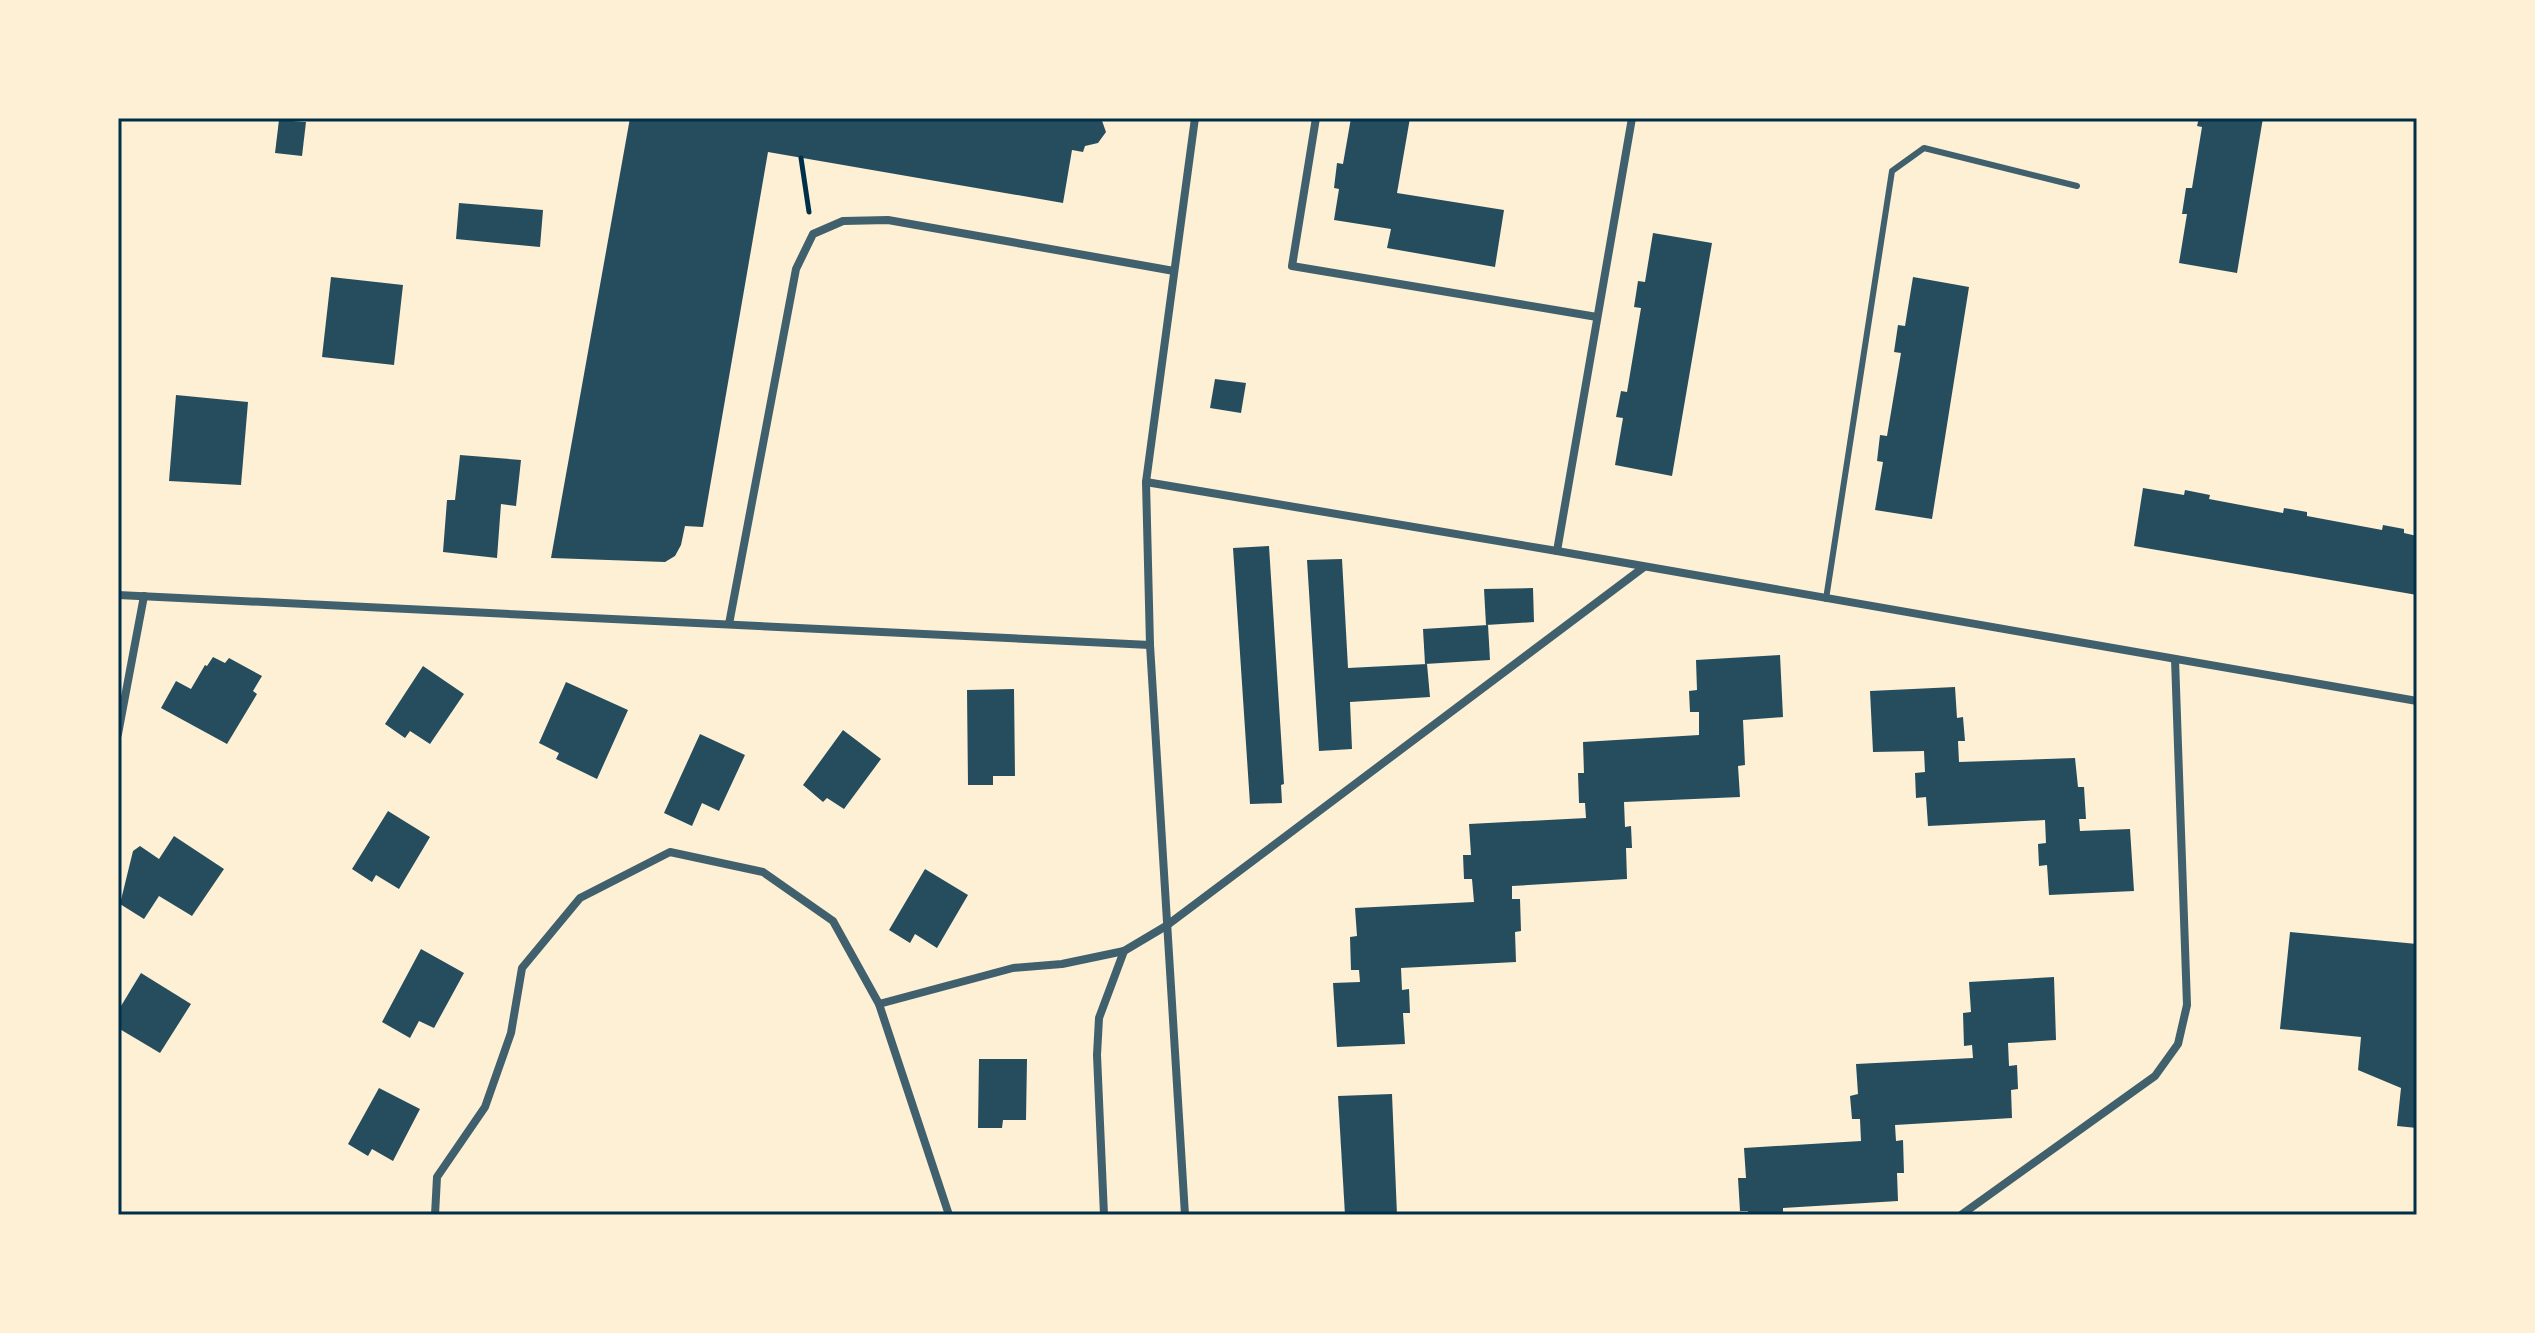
<svg xmlns="http://www.w3.org/2000/svg" width="2535" height="1333" font-family="Figtree,sans-serif">
<style>
.building{fill:#264d5e}
.lines{fill:none;stroke-linecap:round;stroke-linejoin:round}
.path{stroke:#003049;stroke-width:5}
.service{stroke:#3f606c;stroke-width:6}
.minor{stroke:#3f606c;stroke-width:8}
.neatline{fill:none;stroke:#003049;stroke-width:3}
</style>
<rect width="100%" height="100%" fill="#fdf0d5"/>
<!-- building -->
<g class="building">
<path d="M630 118H1101L1106 132 1098 143 1085 146 1083 152 1072 150 1063 203 768 152 703 527 685 526 681 545 675 556 665 562 551 558Z"/>
<path d="M1351 118H1410L1397 193 1504 210 1495 267 1387 248 1391 229 1334 220 1339 189 1334 188 1337 163 1343 164Z"/>
<path d="M2199 118H2263L2237 273 2179 263 2187 214H2182L2186 188H2192L2202 127 2197 126Z"/>
<path d="M279 120 306 122 302 156 275 153Z"/>
<path d="M459 203 543 210 540 247 456 239Z"/>
<path d="M1653 233 1712 243 1672 476 1615 465 1623 418 1616 417 1621 391 1627 392 1641 308 1634 307 1638 281 1645 282Z"/>
<path d="M331 277 403 285 394 365 322 357Z"/>
<path d="M1913 277 1969 287 1932 519 1875 510 1883 462 1877 461 1880 435 1887 436 1901 353 1894 352 1898 325 1905 326Z"/>
<path d="M1215 379 1246 383 1241 413 1210 408Z"/>
<path d="M176 395 248 402 241 485 169 481Z"/>
<path d="M460 455 521 460 516 506 501 504 497 558 443 552 447 500H455Z"/>
<path d="M2143 488 2184 495 2185 490 2210 495 2209 499 2283 513 2284 508 2307 512V516L2382 530 2383 525 2404 529V533L2417 536V595L2134 546Z"/>
<path d="M1269 546 1284 784 1281 785 1282 803 1250 804 1233 548Z"/>
<path d="M1342 559 1348 668 1427 664 1430 697 1350 702 1352 749 1319 751 1307 560Z"/>
<path d="M1533 588 1534 622 1486 625 1484 589Z"/>
<path d="M1488 625 1490 660 1425 664 1423 629Z"/>
<path d="M1780 655 1783 717 1743 720 1745 765 1738 766 1740 797 1624 802 1625 827 1631 826 1632 848H1626L1627 879 1512 886V899H1520L1521 931 1515 932 1516 962 1401 968 1402 990 1409 989 1410 1013H1403L1405 1044 1337 1047 1333 983 1360 982 1359 970H1351L1350 937 1357 936 1355 908 1474 902 1472 879H1464L1463 855H1471L1469 824 1586 818 1585 803H1579L1578 773H1584L1583 742 1699 735V712H1690L1689 691 1697 690 1696 660Z"/>
<path d="M213 657 225 663 229 658 262 676 253 691 257 694 227 744 161 708 176 681 191 689 205 665 207 666Z"/>
<path d="M423 666 464 694 430 744 410 731 405 738 385 724Z"/>
<path d="M566 682 628 710 597 779 556 759 559 753 539 743Z"/>
<path d="M1955 687 1957 718 1963 717 1965 741H1958L1959 762 2075 758 2078 787H2084L2086 819H2079L2080 831 2130 829 2134 891 2049 895 2047 865 2039 866 2038 844 2046 843 2045 820 1928 826 1926 797 1916 798 1915 773 1925 772 1924 751 1873 752 1870 691Z"/>
<path d="M1014 689 1015 776H993V785H968L967 690Z"/>
<path d="M843 730 881 759 844 809 827 798 823 802 803 785Z"/>
<path d="M700 734 745 755 719 811 702 803 692 826 664 813Z"/>
<path d="M388 811 430 837 399 889 376 875 372 882 352 869Z"/>
<path d="M174 836 224 869 192 916 159 896 144 919 120 904 133 851 140 846 159 859Z"/>
<path d="M925 869 968 895 937 948 915 934 910 943 889 930Z"/>
<path d="M2290 932 2417 944V1128L2397 1126 2401 1088 2358 1070 2361 1037 2280 1029Z"/>
<path d="M421 949 464 973 434 1028 419 1021 410 1038 382 1022Z"/>
<path d="M141 973 191 1004 160 1053 118 1028V1011Z"/>
<path d="M2054 977 2056 1040 2008 1043 2009 1066 2017 1065 2018 1089 2011 1090 2012 1118 1895 1125 1896 1141 1903 1140 1904 1173H1897L1898 1201 1783 1208V1215H1748V1211H1740L1738 1178H1746L1744 1148 1861 1141 1860 1119H1852L1850 1096 1858 1094 1856 1064 1973 1058 1972 1045 1964 1046 1963 1013 1971 1012 1969 982Z"/>
<path d="M979 1059H1027L1026 1120H1003L1002 1128H978Z"/>
<path d="M379 1088 420 1109 393 1161 372 1149 368 1156 348 1144Z"/>
<path d="M1392 1094 1397 1215H1345L1338 1096Z"/>
</g>
<g class="lines">
<!-- path -->
<path class="path" d="M801 158 809 212"/>
<!-- service -->
<path class="service" d="M1826 599 1892 171 1924 148 2077 186"/>
<!-- minor -->
<g class="minor">
<path d="M1316 118 1292 266 1597 317"/>
<path d="M1146 482 1557 551 2417 701"/>
<path d="M1557 551 1632 118"/>
<path d="M118 595 1150 645"/>
<path d="M729 624 796 269 813 234 843 221 888 220 1174 271"/>
<path d="M118 734 144 596"/>
<path d="M879 1004 1013 968 1062 964 1124 951"/>
<path d="M435 1215 437 1177 485 1107 511 1033 522 968 580 898 670 852 763 872 833 921 879 1004 949 1215"/>
<path d="M1104 1215 1097 1055 1099 1018 1124 951 1166 926 1644 567"/>
<path d="M1185 1215 1150 645 1146 482 1195 118"/>
<path d="M1961 1215 2155 1076 2178 1044 2187 1005 2175 659"/>
</g>
</g>
<!-- border -->
<rect width="2535" height="1333" fill="none" stroke="#fdf0d5" stroke-width="240"/>
<rect x="120" y="120" width="2295" height="1093" class="neatline"/>
</svg>
